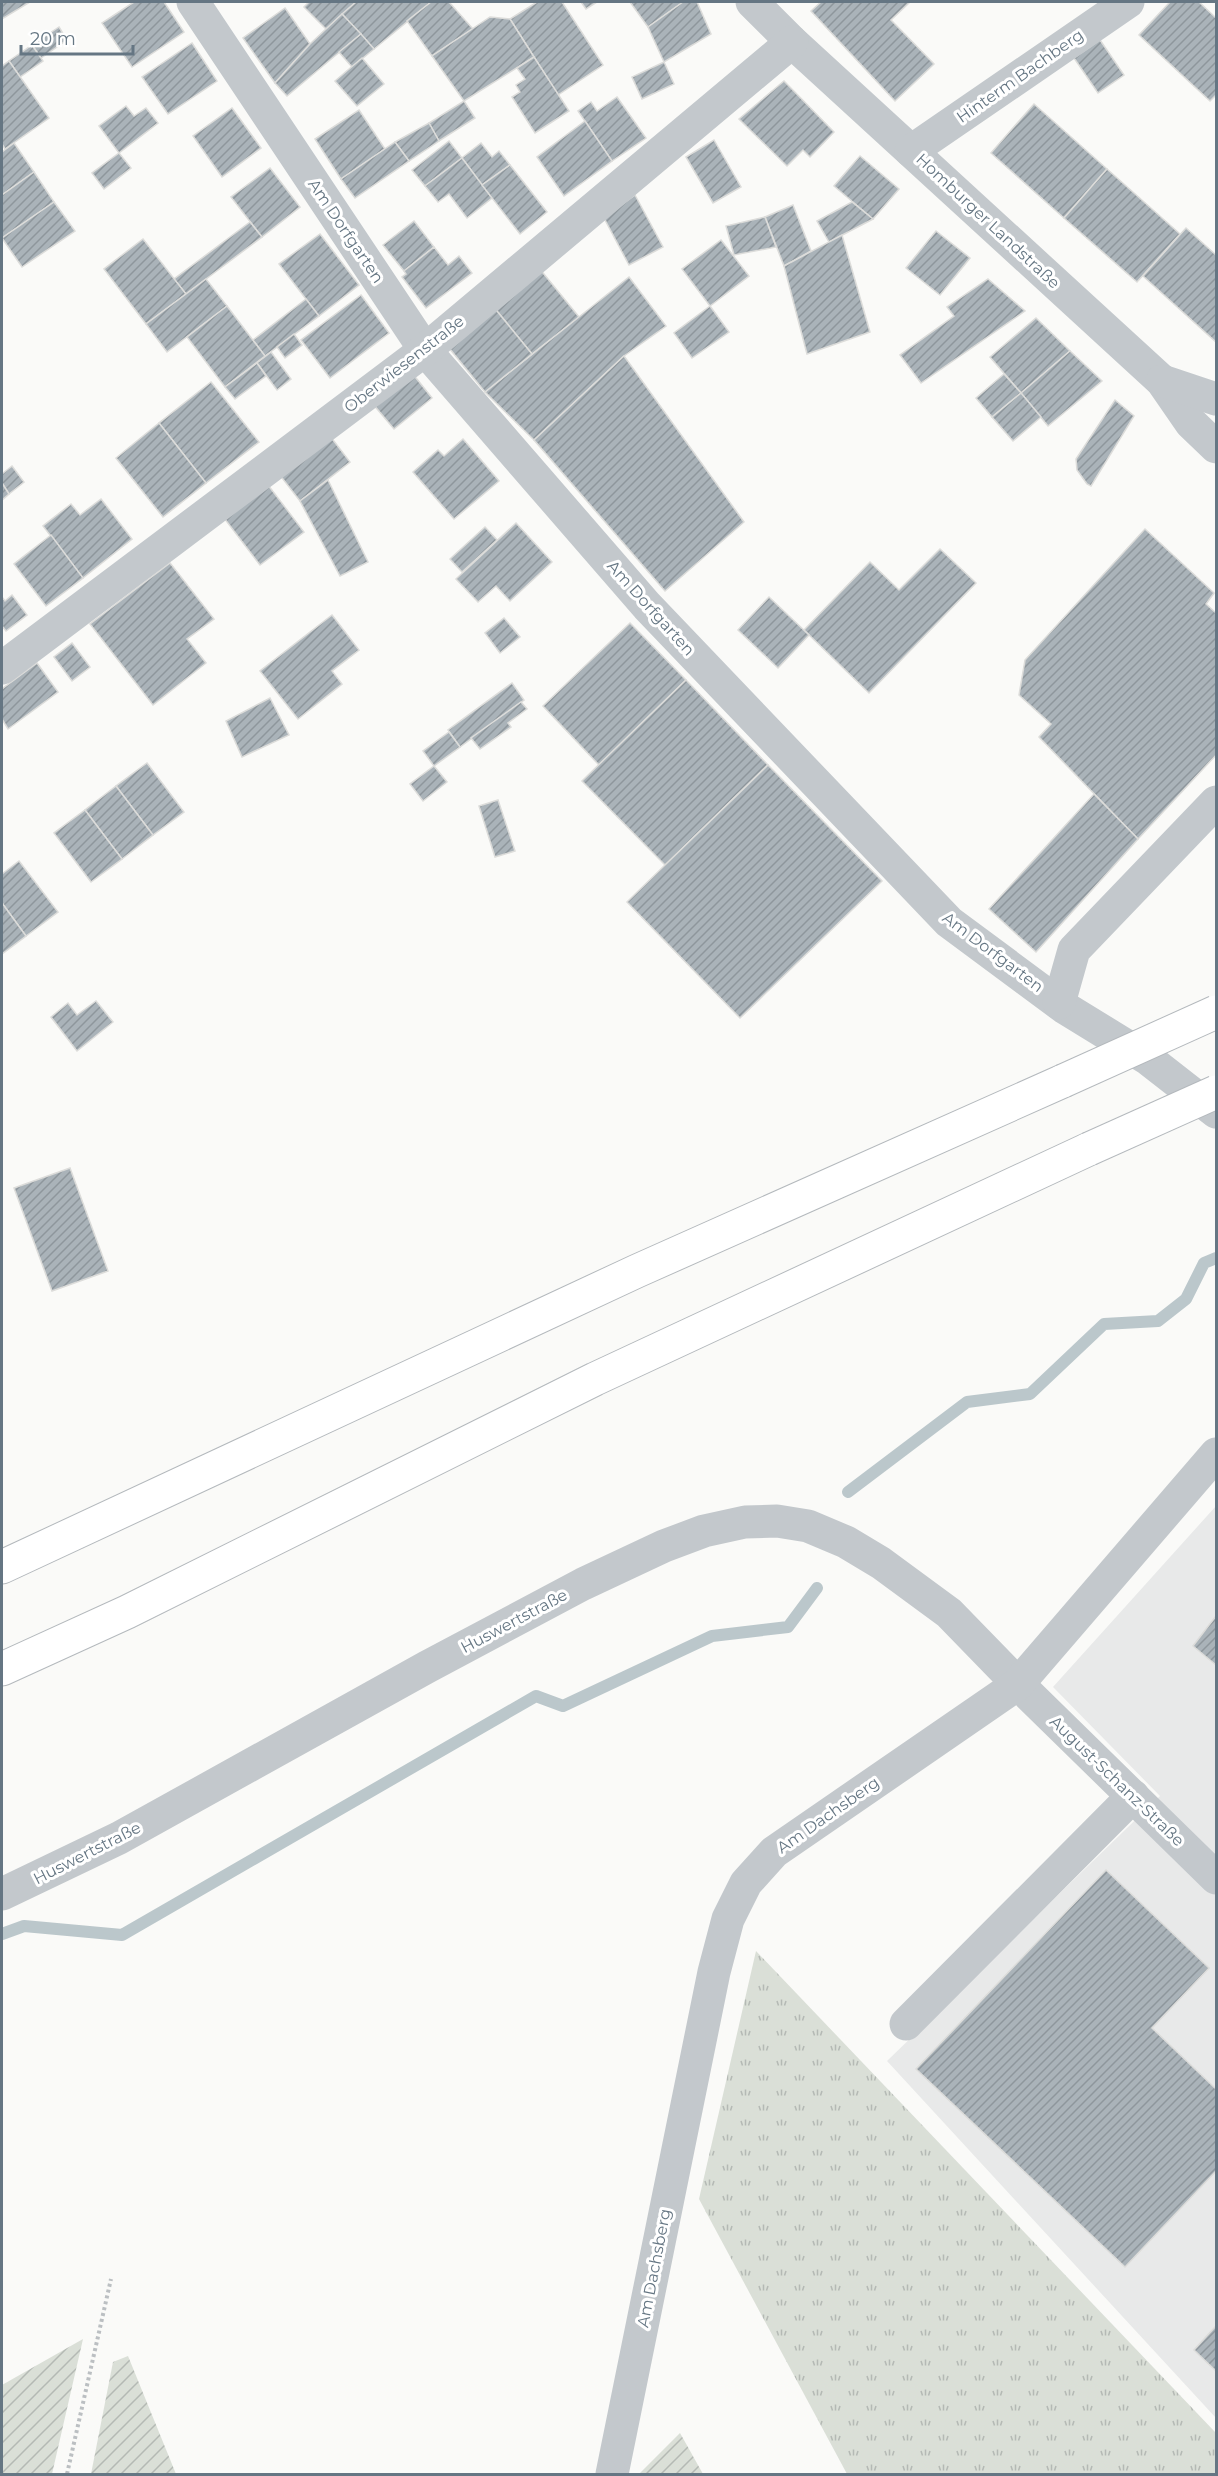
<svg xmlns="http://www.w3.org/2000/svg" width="1218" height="2476" font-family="Montserrat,sans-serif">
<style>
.built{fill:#e8e9e9}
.grass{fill:url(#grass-tufts)}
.garden{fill:url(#garden-furrows)}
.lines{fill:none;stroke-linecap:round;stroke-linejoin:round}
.stream{stroke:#bbc7cb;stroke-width:12}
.building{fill:url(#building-hatch);stroke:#dcdcda;stroke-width:1.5}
.highway-casing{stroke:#b4b9bd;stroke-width:35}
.path{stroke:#bbbfc2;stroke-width:4;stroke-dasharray:3 3;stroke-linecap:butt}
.minor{stroke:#c3c8cc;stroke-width:33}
.highway{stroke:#fff;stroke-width:33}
.highway-bridge-casing{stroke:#b4b9bd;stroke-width:35;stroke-linecap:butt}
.highway-bridge{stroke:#fff;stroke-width:33}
.labels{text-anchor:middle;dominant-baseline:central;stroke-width:6;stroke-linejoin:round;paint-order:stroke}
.street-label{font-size:16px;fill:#657683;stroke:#fff}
</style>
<defs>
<pattern id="grass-tufts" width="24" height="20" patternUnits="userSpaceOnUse" patternTransform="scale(1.5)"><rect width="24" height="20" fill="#dadfd7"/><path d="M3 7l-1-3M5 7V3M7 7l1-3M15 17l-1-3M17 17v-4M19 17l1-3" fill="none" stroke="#b4b9b4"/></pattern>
<pattern id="garden-furrows" width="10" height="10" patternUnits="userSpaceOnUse" patternTransform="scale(1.5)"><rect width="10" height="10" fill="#dadfd7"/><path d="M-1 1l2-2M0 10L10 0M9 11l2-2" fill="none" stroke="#b4b9b4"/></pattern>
<pattern id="building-hatch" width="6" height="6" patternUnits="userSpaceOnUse" patternTransform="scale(1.5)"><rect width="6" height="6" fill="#aab3b9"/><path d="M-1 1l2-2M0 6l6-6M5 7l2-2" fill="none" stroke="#8e969c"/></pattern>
</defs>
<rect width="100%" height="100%" fill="#fafaf8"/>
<!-- built -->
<path class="built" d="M1216 1506V2418L887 2061 1160 1796 1053 1687Z"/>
<!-- grass -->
<path class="grass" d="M756 1951 1216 2433V2474H847L699 2199Z"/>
<!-- garden -->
<g class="garden">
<path d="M83 2339 52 2474H2V2385Z"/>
<path d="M128 2356 176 2474H91L113 2362Z"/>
<path d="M680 2433 703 2474H639Z"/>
</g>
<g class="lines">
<!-- stream -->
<g class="stream">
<path d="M848 1492 967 1402 1030 1394 1104 1324 1158 1321 1186 1299 1204 1263 1216 1258"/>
<path d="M2 1934 24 1926 122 1935 536 1696 563 1706 712 1636 788 1627 817 1588"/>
</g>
</g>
<!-- building -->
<g class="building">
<path d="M2 2H30L2 19Z"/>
<path d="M134 2H164L184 32 132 67 102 23Z"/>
<path d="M309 2H356L326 29 304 7Z"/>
<path d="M356 2H431L374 49 342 14Z"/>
<path d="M431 2H449L473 29 432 56 407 21Z"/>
<path d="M537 2H562L603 65 558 95 510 19Z"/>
<path d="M581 2H597L586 9Z"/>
<path d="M630 2H683L648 27Z"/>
<path d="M683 2H697L711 34 664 62 648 27Z"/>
<path d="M821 2H910L891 20 934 64 895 101 811 11Z"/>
<path d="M1170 2H1199L1216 18V95L1210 101 1139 35Z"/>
<path d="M285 8 310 44 275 83 243 38Z"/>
<path d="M342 14 361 34 287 96 275 83 310 44Z"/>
<path d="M490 17 510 19 534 57 464 101 432 56Z"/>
<path d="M59 27 67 40 41 58 32 45Z"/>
<path d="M361 34 374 49 352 67 339 52Z"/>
<path d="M1100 40 1124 75 1098 93 1074 58Z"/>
<path d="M192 43 217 81 168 114 142 77Z"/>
<path d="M32 45 43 61 20 77 9 61Z"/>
<path d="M534 57 569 111 535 133 512 97 520 92 516 85 525 79 517 68Z"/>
<path d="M362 58 384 84 357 106 335 81Z"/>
<path d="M9 61 49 118 5 149 2 144V66Z"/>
<path d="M664 62 674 84 642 99 632 77Z"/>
<path d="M784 81 834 132 810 157 803 150 787 166 739 119Z"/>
<path d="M617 97 646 138 612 161 578 111 591 102 597 111Z"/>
<path d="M464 101 475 118 439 141 429 123Z"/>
<path d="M1034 104 1107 169 1064 218 991 153Z"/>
<path d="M126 106 134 116 146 108 158 123 119 153 99 126Z"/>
<path d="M232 108 261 148 222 177 193 136Z"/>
<path d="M359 110 385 149 341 179 315 139Z"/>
<path d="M585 121 612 161 564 196 537 157Z"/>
<path d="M429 123 439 141 409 161 395 142Z"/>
<path d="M714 140 741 187 713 203 686 157Z"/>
<path d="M449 141 462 158 425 186 412 170Z"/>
<path d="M395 142 409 161 355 198 341 179Z"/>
<path d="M14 143 34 172 2 195V152Z"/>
<path d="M481 143 492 157 499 151 510 165 482 185 462 158Z"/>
<path d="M119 153 131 168 104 189 92 173Z"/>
<path d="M860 156 899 189 873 219 834 186Z"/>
<path d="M462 158 492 198 467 218 449 194 438 202 425 186Z"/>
<path d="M510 165 547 212 520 234 482 185Z"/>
<path d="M270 168 300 207 262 237 231 197Z"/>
<path d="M1107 169 1180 234 1137 282 1064 218Z"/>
<path d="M34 172 54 202 2 238V195Z"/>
<path d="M635 195 663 247 629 265 604 218Z"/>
<path d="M54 202 75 231 22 267 2 238Z"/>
<path d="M852 202 873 219 829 242 817 221Z"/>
<path d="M793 205 811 251 784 266 765 217Z"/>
<path d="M765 217 776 247 734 255 726 226Z"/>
<path d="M414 221 434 247 404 271 383 245Z"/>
<path d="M250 222 262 237 186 294 174 279Z"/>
<path d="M1186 228 1216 255V342L1143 276Z"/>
<path d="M936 231 970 258 940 295 906 268Z"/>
<path d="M320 234 359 285 319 316 279 264Z"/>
<path d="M842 235 870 332 807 354 784 266Z"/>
<path d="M143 239 186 294 146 324 104 269Z"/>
<path d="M721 240 749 276 710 306 682 269Z"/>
<path d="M434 247 448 265 459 256 472 273 426 308 402 277 406 274 404 271Z"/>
<path d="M539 268 579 317 532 354 492 305Z"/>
<path d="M629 277 666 326 624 356 534 440 485 392Z"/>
<path d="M206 279 227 306 167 352 146 324Z"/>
<path d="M988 279 1025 311 921 383 900 355 954 316 947 307Z"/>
<path d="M361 295 389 333 330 378 301 340Z"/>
<path d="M306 299 319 316 265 356 253 340Z"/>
<path d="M492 305 532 354 485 392 445 343Z"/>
<path d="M227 306 265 356 225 387 187 337Z"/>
<path d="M710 306 729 332 692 358 674 333Z"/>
<path d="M1036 318 1070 351 1021 393 990 357Z"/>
<path d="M294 334 302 345 285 358 277 347Z"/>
<path d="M1070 351 1102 381 1048 426 1021 393Z"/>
<path d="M271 352 291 379 277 390 257 363Z"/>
<path d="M624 356 744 522 665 591 534 440Z"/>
<path d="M257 363 266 376 235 399 225 387Z"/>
<path d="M412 373 432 398 394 429 373 404Z"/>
<path d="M1004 374 1021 393 992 417 976 398Z"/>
<path d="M211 382 259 442 206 483 159 423Z"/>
<path d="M1021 393 1041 417 1013 441 992 417Z"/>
<path d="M1115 400 1134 416 1091 486 1087 484 1077 470 1076 459Z"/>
<path d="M159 423 206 483 163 517 116 458Z"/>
<path d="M330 436 350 462 300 501 279 474Z"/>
<path d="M463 439 499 481 454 519 413 472 438 450 444 456Z"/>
<path d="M12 466 24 482 9 494 2 483V474Z"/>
<path d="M328 480 368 562 340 576 300 501Z"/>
<path d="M2 483 9 494 2 500Z"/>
<path d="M268 485 304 532 260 565 224 518Z"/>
<path d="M101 499 132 539 83 578 43 526 71 504 80 515Z"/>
<path d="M516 523 552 562 510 601 496 586 478 602 456 579Z"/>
<path d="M485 527 497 540 462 572 450 559Z"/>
<path d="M1145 529 1214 593 1206 604 1216 613V755L1138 839 1039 737 1051 724 1019 695 1025 660Z"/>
<path d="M51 535 83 578 46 606 14 564Z"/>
<path d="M940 549 976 583 869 693 804 630 870 562 899 590Z"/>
<path d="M170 563 214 619 187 639 206 663 153 705 90 624Z"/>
<path d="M12 595 27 615 6 631 2 626V597L5 601Z"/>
<path d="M769 597 809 635 778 668 738 630Z"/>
<path d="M332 615 359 650 332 671 342 684 298 719 260 671Z"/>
<path d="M504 618 520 637 500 653 485 633Z"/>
<path d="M630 623 686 680 599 765 543 706Z"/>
<path d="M72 643 90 667 72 681 54 657Z"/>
<path d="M37 663 58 692 8 729 2 719V689Z"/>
<path d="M686 680 768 765 665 865 582 781Z"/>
<path d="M512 683 524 700 460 747 448 730Z"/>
<path d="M270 698 289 735 242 757 226 721Z"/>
<path d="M521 702 527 709 508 723 511 727 480 749 471 738Z"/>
<path d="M449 732 460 747 434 766 423 751Z"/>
<path d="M147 763 184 812 153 835 116 786Z"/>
<path d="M768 765 882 881 740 1018 627 902Z"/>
<path d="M434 766 447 782 423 801 410 784Z"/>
<path d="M116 786 153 835 122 859 85 810Z"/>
<path d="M1094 794 1138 839 1036 952 989 909Z"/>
<path d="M498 800 515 851 495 857 479 806Z"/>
<path d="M85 810 122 859 91 882 54 833Z"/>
<path d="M19 861 58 912 26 936 2 903V874Z"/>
<path d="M2 903 26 936 2 954Z"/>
<path d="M96 1001 113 1022 77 1051 51 1017 68 1003 77 1015Z"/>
<path d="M70 1168 108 1271 52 1291 14 1188Z"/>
<path d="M1216 1616V1665L1193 1646Z"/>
<path d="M1106 1870 1209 1968 1152 2028 1216 2089V2171L1125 2267 916 2069Z"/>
<path d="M1216 2326V2371L1194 2350Z"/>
</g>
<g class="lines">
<!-- highway casing -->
<g class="highway-casing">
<g id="highway">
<path d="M2 1567 637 1271 1063 1081"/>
<path d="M2 1669 127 1612 595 1379 1089 1149"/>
</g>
</g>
<!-- path -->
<path class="path" d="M67 2474 111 2279"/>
<!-- minor -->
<g class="minor">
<path d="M193 2 425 350 647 606 949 922 1065 1008 1148 1059 1216 1112"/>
<path d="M752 2 792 42 1162 381 1191 423 1216 447"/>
<path d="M911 151 1128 2"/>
<path d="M1162 381 1216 399"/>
<path d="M2 668 425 350 792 42"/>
<path d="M1059 1003 1074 950 1216 802"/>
<path d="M2 1894 119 1838 427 1667 583 1584 664 1546 704 1531 745 1522 777 1521 808 1526 846 1542 881 1563 949 1613 1018 1684 1216 1878"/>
<path d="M906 2024 1133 1796"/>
<path d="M612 2474 714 1972 728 1919 746 1883 774 1852 1018 1684 1216 1454"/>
</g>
<!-- highway -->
<use href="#highway" class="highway"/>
<!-- highway-bridge casing -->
<g class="highway-bridge-casing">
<g id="highway-bridge">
<path d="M1063 1081 1216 1012"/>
<path d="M1089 1149 1216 1092"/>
</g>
</g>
<!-- highway-bridge -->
<use href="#highway-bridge" class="highway-bridge"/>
</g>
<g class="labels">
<!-- street labels -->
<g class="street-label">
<text transform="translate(1020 76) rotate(-35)">Hinterm Bachberg</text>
<text transform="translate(988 221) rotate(43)">Homburger Landstraße</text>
<text transform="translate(346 231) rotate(56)">Am Dorfgarten</text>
<text transform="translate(404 364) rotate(-38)">Oberwiesenstraße</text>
<text transform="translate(651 608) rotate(48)">Am Dorfgarten</text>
<text transform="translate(993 952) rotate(37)">Am Dorfgarten</text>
<text transform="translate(514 1621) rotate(-28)">Huswertstraße</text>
<text transform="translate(1117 1781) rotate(44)">August-Schanz-Straße</text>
<text transform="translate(828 1815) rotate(-35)">Am Dachsberg</text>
<text transform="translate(87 1853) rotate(-27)">Huswertstraße</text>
<text transform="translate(654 2268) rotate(-79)">Am Dachsberg</text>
</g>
</g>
<!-- border -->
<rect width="1218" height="2476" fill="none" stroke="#657683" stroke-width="6"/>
<!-- scale -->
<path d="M21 45v9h112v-9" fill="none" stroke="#657683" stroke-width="3"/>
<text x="30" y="45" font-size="18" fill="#657683" stroke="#ffffff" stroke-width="4.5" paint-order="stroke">20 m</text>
</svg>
